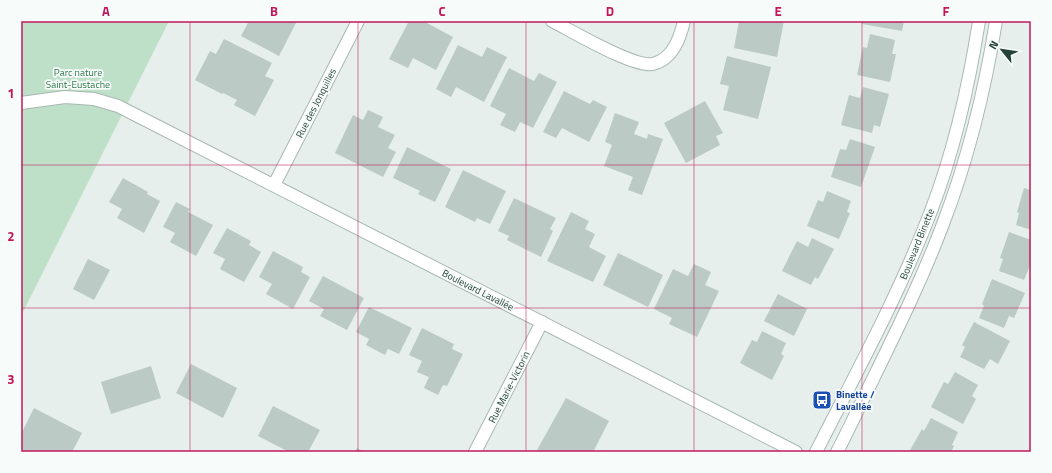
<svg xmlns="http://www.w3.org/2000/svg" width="1052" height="473" font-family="'Titillium Web',sans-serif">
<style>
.green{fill:#bfe0c8}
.building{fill:#bbcac4}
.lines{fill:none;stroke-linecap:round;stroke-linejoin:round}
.minor-casing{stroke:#a8b8b2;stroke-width:14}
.minor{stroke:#fff;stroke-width:12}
.grid{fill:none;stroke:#c2185b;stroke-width:1;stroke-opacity:0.55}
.labels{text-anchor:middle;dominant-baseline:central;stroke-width:3.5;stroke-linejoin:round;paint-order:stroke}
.park-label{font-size:10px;fill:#2d7a4b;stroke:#f7fbf9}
.street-label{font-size:10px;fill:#24423a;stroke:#f7fbf9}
.transit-label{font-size:10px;font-weight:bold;fill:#164399;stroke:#f7fbf9;text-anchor:start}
.neatline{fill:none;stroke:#c2185b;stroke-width:1.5}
.grid-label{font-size:13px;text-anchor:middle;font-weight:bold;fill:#c2185b}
</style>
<rect width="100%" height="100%" fill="#e6efeb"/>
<!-- green -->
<path class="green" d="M21 21H169L21 316Z"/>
<!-- building -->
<g class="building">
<path d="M249 21H297L279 56 241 36Z"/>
<path d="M409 21H426L425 22 453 37 436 70 413 58 408 68 389 59Z"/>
<path d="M739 21H784L777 57 734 48Z"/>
<path d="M862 21H904L902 31 862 24Z"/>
<path d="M870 34 895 40 892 54H896L890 82 857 75 863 47 867 48Z"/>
<path d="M224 39 272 63 265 76 274 80 255 116 234 105 237 100 223 93 222 94 195 80 210 51 216 54Z"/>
<path d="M458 45 482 57 487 47 507 57 484 102 456 87 451 97 436 89Z"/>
<path d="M727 56 771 67 758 119 723 110 729 86 720 84Z"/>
<path d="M509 68 534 81 539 73 557 82 533 128 520 122 515 132 500 125 506 114 490 106Z"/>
<path d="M863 87 889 94 880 127 874 125 872 133 841 125 849 95 860 98Z"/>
<path d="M564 91 590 104 593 100 607 107 589 142 562 128 556 138 543 132Z"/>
<path d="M705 101 723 133 716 136 720 145 686 163 664 123Z"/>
<path d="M368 110 383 117 378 127 395 135 388 148 396 152 383 177 335 153 353 115 363 120Z"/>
<path d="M615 113 639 122 634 134 647 139 648 134 663 139 642 195 628 190 633 177 604 166 612 145 605 142Z"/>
<path d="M850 139 875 147 861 187 831 177 840 149 846 150Z"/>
<path d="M407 147 451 169 435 202 418 194 420 191 393 178Z"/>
<path d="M463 170 506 191 490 224 477 218 475 222 445 207Z"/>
<path d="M123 178 148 192 147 194 160 201 144 233 117 218 122 209 109 202Z"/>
<path d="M1024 188 1031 190V230L1016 225 1019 213 1017 212Z"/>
<path d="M827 191 851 201 847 212 850 213 839 239 807 226 818 200 823 202Z"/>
<path d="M514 198 556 218 550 229 553 231 541 257 507 240 509 236 498 231Z"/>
<path d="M176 202 190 209 188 212 213 225 196 256 170 242 175 233 163 227Z"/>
<path d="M571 212 589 221 585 229 595 234 589 247 606 256 593 282 547 261Z"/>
<path d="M227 228 251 241 249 245 261 252 244 282 220 269 225 259 213 253Z"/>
<path d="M1009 232 1031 240V269L1029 268 1024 280 999 271 1003 259 1000 258Z"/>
<path d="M812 238 834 249 818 279 815 277 811 285 782 271 797 241 808 247Z"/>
<path d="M273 251 303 267 301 272 310 277 293 309 266 294 272 284 259 277Z"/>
<path d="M618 253 663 275 648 307 603 285Z"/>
<path d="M88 259 110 270 94 300 73 289Z"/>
<path d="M694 264 711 272 705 285 719 291 697 337 669 324 672 318 654 309 673 269 688 276Z"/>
<path d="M323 276 364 298 347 330 320 316 324 309 309 301Z"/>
<path d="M992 279 1025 293 1014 318 1009 316 1004 328 979 318 984 306 982 304Z"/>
<path d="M778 294 807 309 794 336 764 321Z"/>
<path d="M369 307 412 328 399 354 388 349 385 355 366 345 369 339 356 332Z"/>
<path d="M974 322 1010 341 998 364 990 359 984 369 960 357 965 347 962 345Z"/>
<path d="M422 328 454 344 452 349 463 354 447 386 443 385 438 395 424 388 429 377 417 372 422 361 409 355Z"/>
<path d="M762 331 786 343 781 354 784 356 772 380 740 363 752 340 757 342Z"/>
<path d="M191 364 237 388 223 418 176 393Z"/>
<path d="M151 366 161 398 111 414 101 382Z"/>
<path d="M955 372 978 385 972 396 976 399 963 424 931 407 944 382 948 384Z"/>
<path d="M566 398 609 421 593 452H541L537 450Z"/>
<path d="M273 406 320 430 308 452H289L258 436Z"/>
<path d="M34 408 82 433 72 452H21V434Z"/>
<path d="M931 418 958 432 952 445 954 446 951 452H909L922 429 924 431Z"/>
<path d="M357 448 364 452H355Z"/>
</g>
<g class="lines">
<!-- minor casing -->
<g class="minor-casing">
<g id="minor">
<path d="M552 21C572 31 634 68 653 64 673 59 680 38 684 21"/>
<path d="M21 103 65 97 94 99 118 106 796 452"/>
<path d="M274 185 358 21"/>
<path d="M475 452 542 322"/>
<path d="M816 452C856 373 899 295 931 211 954 151 969 85 979 21"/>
<path d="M837 452C849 429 860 405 872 381 897 330 923 277 943 224 968 159 985 90 996 21"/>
</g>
</g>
<!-- minor -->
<use href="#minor" class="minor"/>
</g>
<!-- grid -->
<path class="grid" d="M190 21V452M358 21V452M526 21V452M694 21V452M862 21V452M21 165H1031M21 308H1031"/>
<!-- icons -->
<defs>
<g id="bus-square" transform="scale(1)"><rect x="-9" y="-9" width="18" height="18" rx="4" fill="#1a4fb4" stroke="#f7fbf9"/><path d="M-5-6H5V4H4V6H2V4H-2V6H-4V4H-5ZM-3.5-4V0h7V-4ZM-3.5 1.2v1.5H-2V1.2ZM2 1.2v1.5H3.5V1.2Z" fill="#fff"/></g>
</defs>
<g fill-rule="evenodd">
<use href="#bus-square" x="822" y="400"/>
</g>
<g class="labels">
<!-- park labels -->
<g class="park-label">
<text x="78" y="72">Parc nature<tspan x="78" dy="12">Saint-Eustache</tspan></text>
</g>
<!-- street labels -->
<g class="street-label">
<text transform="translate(316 103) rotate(-63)">Rue des Jonquilles</text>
<text transform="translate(917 244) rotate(-68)">Boulevard Binette</text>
<text transform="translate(478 290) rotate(27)">Boulevard Lavallée</text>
<text transform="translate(509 387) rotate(-63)">Rue Marie-Victorin</text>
</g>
<!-- transit labels -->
<g class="transit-label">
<text x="836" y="394">Binette /<tspan x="836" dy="12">Lavallée</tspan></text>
</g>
</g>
<!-- border -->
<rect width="1052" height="473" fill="none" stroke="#f7fbf9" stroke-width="44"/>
<!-- north arrow -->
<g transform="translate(1002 50) rotate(300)" stroke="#f7fbf9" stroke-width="3" paint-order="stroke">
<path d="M0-3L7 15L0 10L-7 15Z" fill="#24423a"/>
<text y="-6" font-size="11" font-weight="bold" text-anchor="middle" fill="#24423a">N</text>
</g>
<rect x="22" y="22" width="1008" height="429" class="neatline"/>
<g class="grid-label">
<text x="106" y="16">A</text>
<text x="274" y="16">B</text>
<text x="442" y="16">C</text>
<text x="610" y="16">D</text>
<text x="778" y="16">E</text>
<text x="946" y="16">F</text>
<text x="11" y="98">1</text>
<text x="11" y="241">2</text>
<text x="11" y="384">3</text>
</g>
</svg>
